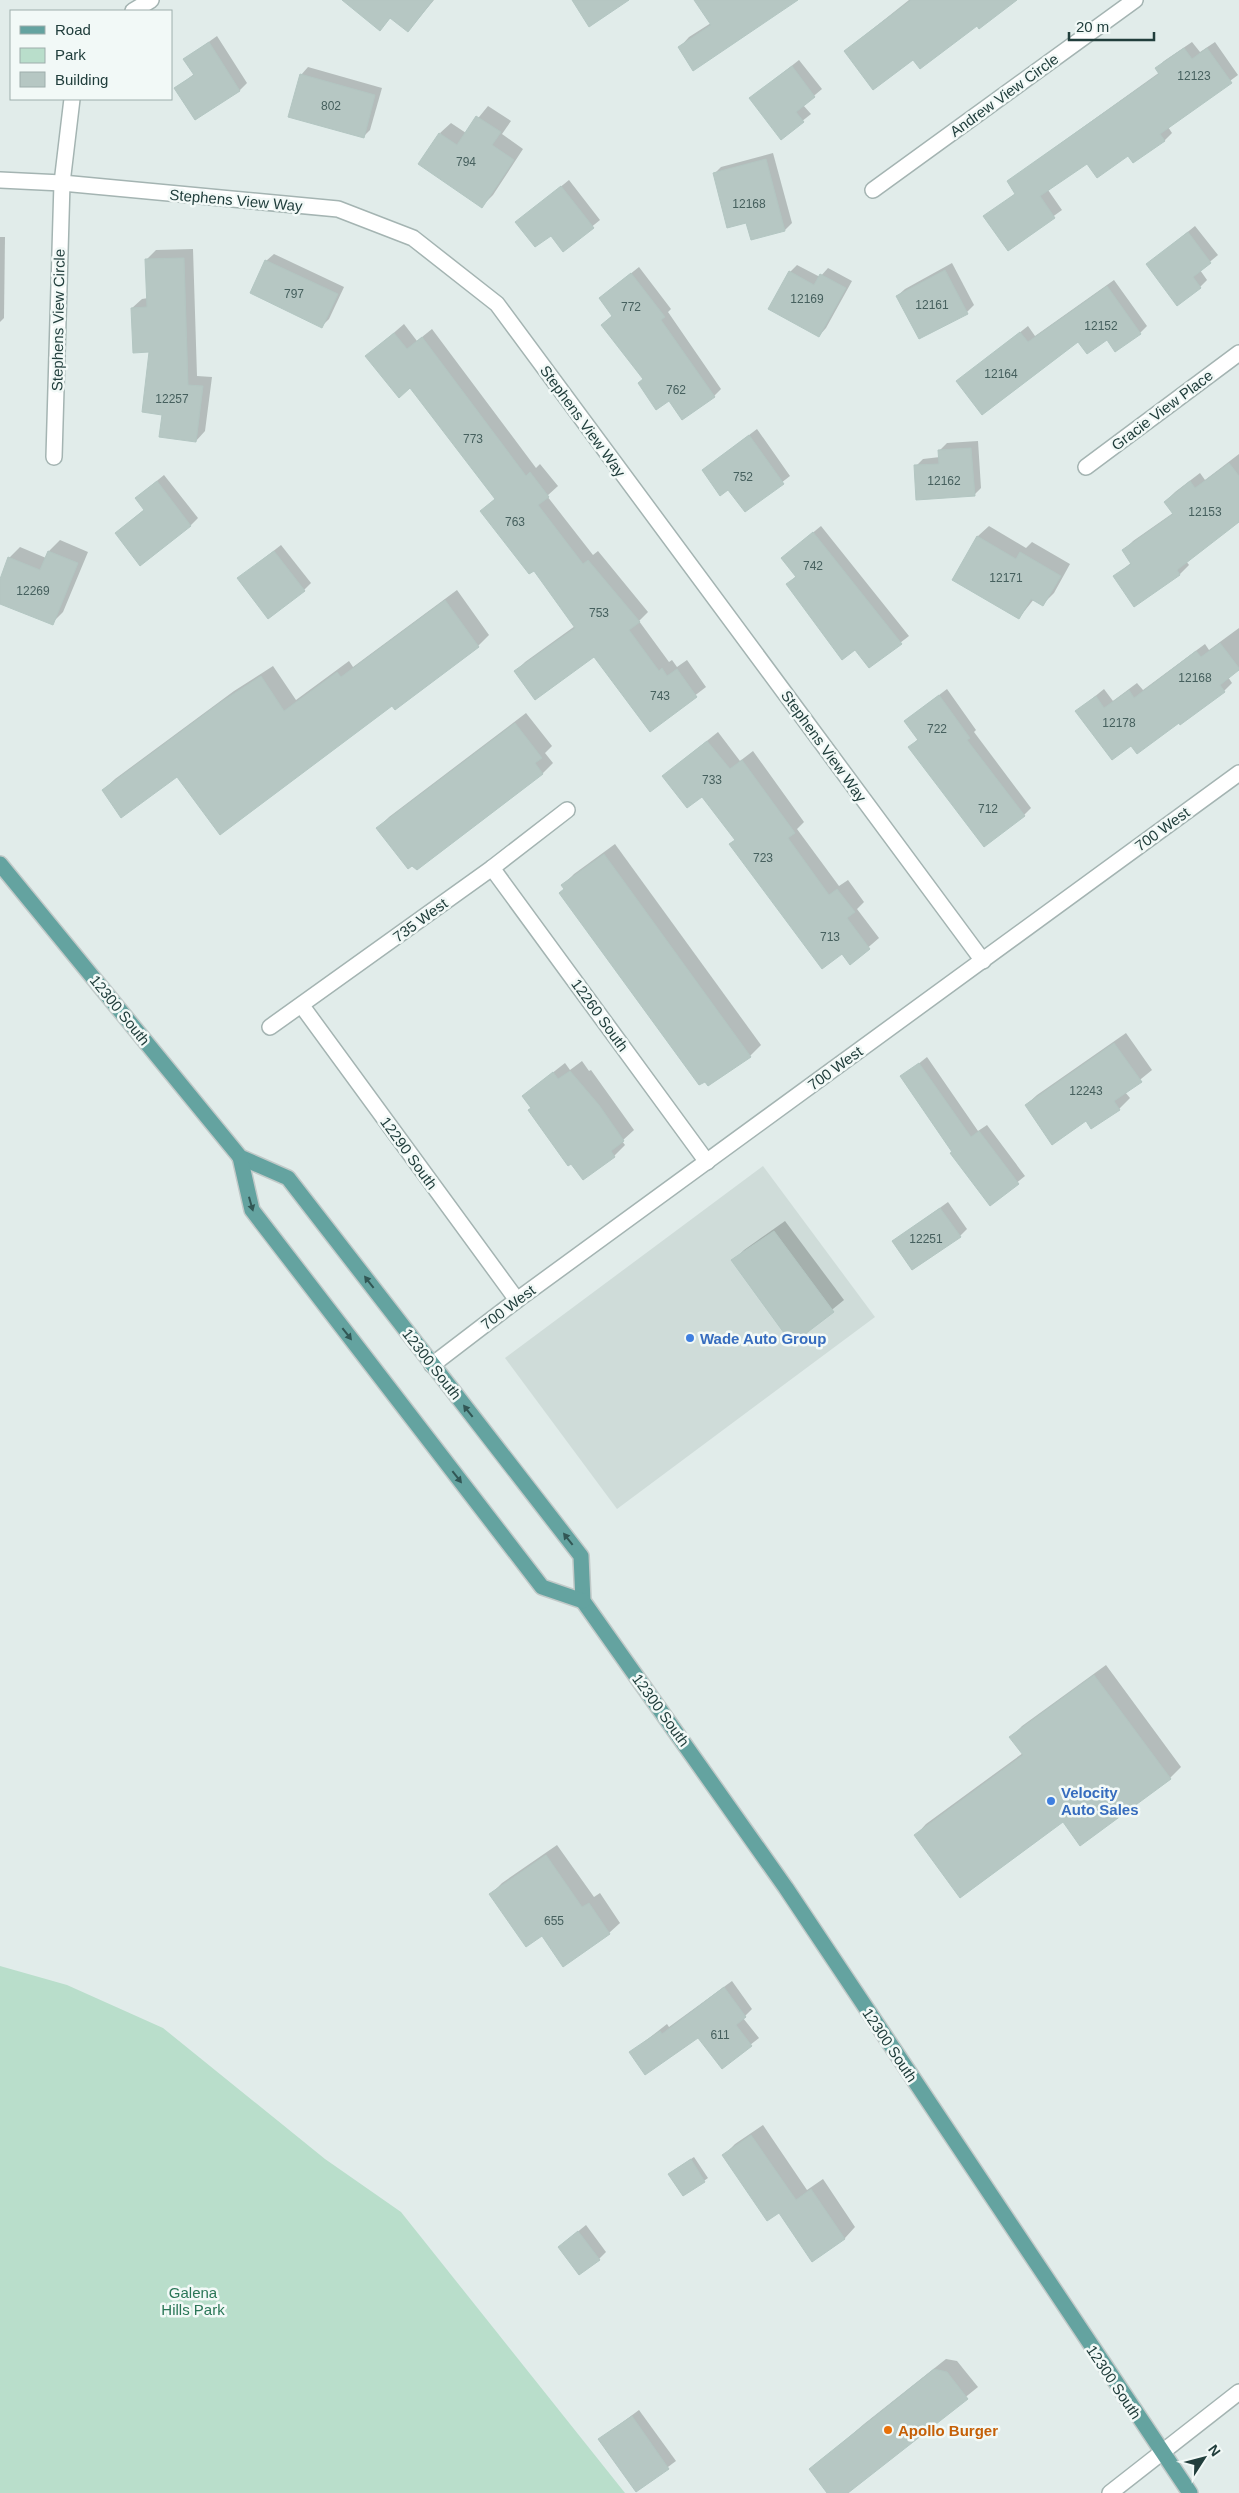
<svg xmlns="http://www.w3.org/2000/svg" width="1239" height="2493" font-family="Helvetica,sans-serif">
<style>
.built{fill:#cfdcd9}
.green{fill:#b9decb}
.shadow{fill:#0003}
.building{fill:#b6c7c3;stroke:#b3c6c2}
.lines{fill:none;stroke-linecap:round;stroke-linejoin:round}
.minor-casing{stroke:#a4b4b2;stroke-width:18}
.tertiary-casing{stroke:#a4b4b2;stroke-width:18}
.primary-casing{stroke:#c1c9c8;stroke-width:18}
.minor{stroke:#fff;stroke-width:15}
.tertiary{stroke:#fff;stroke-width:15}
.primary{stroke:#64a3a0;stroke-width:15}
.oneway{fill:#325755}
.shop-dot{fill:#3f7fe0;stroke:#f2f9f7;stroke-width:2}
.food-dot{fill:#e8710a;stroke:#f2f9f7;stroke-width:2}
.labels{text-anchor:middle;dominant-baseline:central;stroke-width:5;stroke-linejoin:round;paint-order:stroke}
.number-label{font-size:12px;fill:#46605e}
.street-label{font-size:15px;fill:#213e3c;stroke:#f2f9f7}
.shop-label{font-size:15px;font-weight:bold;fill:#366cbe;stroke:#f2f9f7;text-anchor:start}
.park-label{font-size:15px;fill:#2a7657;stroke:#f2f9f7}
.food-label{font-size:15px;font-weight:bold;fill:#c56008;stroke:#f2f9f7;text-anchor:start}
</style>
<rect width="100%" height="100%" fill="#e1ecea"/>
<!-- built -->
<path class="built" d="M763 1166 875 1317 617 1509 505 1358Z"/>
<!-- green -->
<path class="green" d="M0 1966 67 1985 163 2028 325 2159 401 2212 625 2493H0Z"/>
<!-- shadow -->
<g class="shadow">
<path d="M360 0H434L408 31 391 17 380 29Z"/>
<path d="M695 0H795L680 47 689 37 711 23Z"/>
<path d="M909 0H1015L977 24 913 58 845 51Z"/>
<path d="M217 36 247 83 240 90 195 118 176 88 194 74 185 59Z"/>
<path d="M1192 42 1200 52 1215 42 1238 75 1168 127 1172 133 1165 140 1133 161 1129 154 1087 162 1048 190 1062 210 1008 249 985 217 1016 193 1008 181 1160 72 1157 68 1164 61Z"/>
<path d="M799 60 822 89 803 105 811 114 781 138 751 98Z"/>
<path d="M308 67 382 88 370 130 363 137 301 75Z"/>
<path d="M488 106 511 121 502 134 523 149 493 195 482 206 440 133 451 123 466 133Z"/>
<path d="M773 153 792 223 785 230 747 222 714 174 721 167Z"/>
<path d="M569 180 600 220 563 250 551 234 517 222Z"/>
<path d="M1195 226 1218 255 1200 270 1207 280 1200 287 1148 264Z"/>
<path d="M0 237H5L4 318 0 322Z"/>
<path d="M193 249 197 376 212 377 205 431 196 441 163 414 151 351 132 308 142 299 148 298 146 260 156 250Z"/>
<path d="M274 254 344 287 329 319 322 326 266 261Z"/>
<path d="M952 263 974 305 967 312 897 296 905 289Z"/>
<path d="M797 265 820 277 828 268 852 281 826 328 819 336 790 272Z"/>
<path d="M639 267 671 309 668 312 721 389 714 396 669 400 644 379 602 325 613 315 600 298Z"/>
<path d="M1114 280 1147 326 1140 333 1078 340 958 381 1028 326 1035 336Z"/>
<path d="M404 324 417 341 432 329 536 468 540 464 558 486 547 496 593 555 598 551 648 612 639 621 669 662 672 660 677 667 687 660 706 687 650 730 595 656 516 671 525 662 575 626 534 569 482 511 496 498 411 387 367 356Z"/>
<path d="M757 429 790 476 745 511 729 488 703 470Z"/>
<path d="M978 441 981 488 974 495 916 466 923 459 940 457V450L947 443Z"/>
<path d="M1239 454V521L1186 561 1189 565 1180 574 1135 605 1115 576 1132 562 1124 550 1133 541 1173 513 1165 502 1175 492 1200 473 1205 480Z"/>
<path d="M164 475 198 518 191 525 116 533 145 509 136 498Z"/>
<path d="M821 526 909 636 869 667 856 648 787 585 796 576 782 558Z"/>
<path d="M989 526 1026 548 1032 542 1070 564 1054 593 1043 604 1034 599 1019 618 953 579 978 536Z"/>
<path d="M60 540 88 552 63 612 52 623 0 602V582L9 558 20 547 46 558 49 551Z"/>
<path d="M281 545 311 583 304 590 239 578Z"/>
<path d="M457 590 489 635 478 646 393 705 103 790 115 779 234 691 273 666 296 700 349 661 353 667Z"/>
<path d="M1239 628V669L1228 677 1232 683 1224 691 1179 721 1131 744 1077 711 1104 689 1113 701 1137 683 1143 690 1205 644 1209 650Z"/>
<path d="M947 689 976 730 974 732 1031 808 1024 815 910 747 918 739 905 721Z"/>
<path d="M526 713 552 746 545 753 553 763 542 774 378 828 389 817Z"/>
<path d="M718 732 740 761 753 751 804 822 797 829 839 886 848 880 864 902 857 909 879 938 850 963 736 839 702 795 663 776Z"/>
<path d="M615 844 761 1045 750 1056 563 885 574 874Z"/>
<path d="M1126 1033 1152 1070 1125 1092 1130 1098 1119 1109 1086 1120 1026 1105 1037 1095Z"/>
<path d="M927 1057 978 1131 987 1125 1025 1176 990 1204 902 1077Z"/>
<path d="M582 1061 589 1071 591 1070 634 1130 622 1141 625 1145 614 1156 583 1178 523 1096 565 1063 570 1070Z"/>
<path d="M948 1202 967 1229 960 1236 894 1241Z"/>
<path d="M785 1221 844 1300 792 1342 733 1261 744 1250Z"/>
<path d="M1106 1665 1181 1767 1170 1778 1063 1821 916 1835 926 1824 1023 1753 1011 1737 1022 1726Z"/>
<path d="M557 1845 594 1897 600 1893 620 1923 609 1933 542 1934 491 1894 502 1883Z"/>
<path d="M732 1981 752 2009 743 2018 759 2038 722 2067 699 2036 630 2053 667 2024 669 2027Z"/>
<path d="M763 2125 807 2190 823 2179 855 2227 845 2238 812 2260 779 2211 724 2155 735 2144Z"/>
<path d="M694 2157 708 2178 684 2195 673 2171Z"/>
<path d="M586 2225 606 2252 599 2259 559 2247Z"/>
<path d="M946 2359 957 2361 978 2387 846 2493H829L811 2470 864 2424Z"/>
<path d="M639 2410 676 2461 637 2490 600 2439Z"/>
</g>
<!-- building -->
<g class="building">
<path d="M342 0H433L408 32 390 18 380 31Z"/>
<path d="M572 0H629L589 27Z"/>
<path d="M694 0H798L693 71 678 47 711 25Z"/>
<path d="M911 0H1017L979 29 977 26 920 69 913 60 873 90 844 51Z"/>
<path d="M209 42 240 91 195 120 174 88 194 75 183 59Z"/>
<path d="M1184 48 1192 59 1207 48 1232 83 1160 134 1165 141 1133 163 1128 156 1097 178 1087 164 1040 196 1055 218 1008 251 983 216 1015 194 1007 181 1159 74 1155 68Z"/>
<path d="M792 66 815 97 796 112 804 122 781 140 749 98Z"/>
<path d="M300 74 375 95 364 138 288 117Z"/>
<path d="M476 116 501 132 492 145 514 160 482 208 418 164 439 133 457 145Z"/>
<path d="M766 159 785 231 751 240 746 223 727 228 713 173Z"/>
<path d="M561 186 594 228 563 252 551 236 535 247 515 222Z"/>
<path d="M1188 232 1211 263 1193 277 1201 288 1177 306 1146 264Z"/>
<path d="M184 258 188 385 203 386 196 442 159 437 162 415 142 412 149 352 133 353 131 308 147 307 145 259Z"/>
<path d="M265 260 338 294 322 328 250 293Z"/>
<path d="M945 270 968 314 919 339 896 296Z"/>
<path d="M789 271 814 285 820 274 846 288 819 337 768 309Z"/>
<path d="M631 273 665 317 661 320 715 397 682 420 669 401 656 410 638 383 643 379 601 325 612 316 599 298Z"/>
<path d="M1107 286 1141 334 1115 352 1107 340 1087 354 1078 342 982 415 956 381 1020 332 1028 342Z"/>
<path d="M394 333 407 349 422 337 526 476 530 472 549 497 538 505 583 564 588 560 640 622 629 630 659 671 662 668 667 676 677 669 697 697 650 732 594 657 535 700 514 671 575 628 534 571 529 574 480 511 495 499 410 388 399 398 365 356Z"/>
<path d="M749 435 784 484 745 512 728 490 720 496 702 470Z"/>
<path d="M971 448 975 496 916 500 914 465 939 464 938 450Z"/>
<path d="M1229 463 1239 476V522L1177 570 1180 575 1134 607 1113 576 1131 564 1122 550 1173 514 1164 502 1190 481 1195 488Z"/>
<path d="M157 481 191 526 140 566 115 533 144 510 135 498Z"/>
<path d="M813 532 902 644 869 668 855 650 842 660 786 584 796 577 781 558Z"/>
<path d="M977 536 1016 559 1020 552 1061 576 1043 606 1031 599 1019 619 952 580Z"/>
<path d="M48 551 78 563 53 625 0 604V579L8 557 40 570Z"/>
<path d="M274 551 305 591 268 619 237 578Z"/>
<path d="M445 600 479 647 395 710 392 706 220 835 177 777 121 818 102 790 221 702 261 676 284 711 337 672 341 677Z"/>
<path d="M1220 643 1239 668V670L1220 685 1225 692 1180 725 1179 723 1137 754 1131 746 1112 760 1075 711 1096 696 1104 708 1129 690 1134 698 1196 651 1201 657Z"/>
<path d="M939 695 970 738 967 740 1025 816 984 847 908 747 918 740 904 721Z"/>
<path d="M515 723 542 758 535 763 543 774 417 870 412 866 408 869 376 828Z"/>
<path d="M707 741 730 769 742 760 795 833 788 838 829 895 837 889 855 912 847 918 870 949 850 965 842 954 822 969 729 844 735 840 702 797 687 808 662 776Z"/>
<path d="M604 854 751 1057 708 1086 705 1082 699 1085 559 893 564 889 561 885Z"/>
<path d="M1114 1043 1142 1082 1114 1101 1120 1110 1091 1129 1086 1121 1052 1145 1025 1105Z"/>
<path d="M919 1063 971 1137 979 1131 1019 1184 990 1206 950 1153 952 1152 900 1076Z"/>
<path d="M570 1071 599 1105 624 1141 611 1151 615 1157 583 1180 571 1164 568 1166 528 1110 531 1108 522 1096 553 1072 558 1079Z"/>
<path d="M940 1208 961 1237 912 1270 892 1241Z"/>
<path d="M774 1231 834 1312 792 1344 731 1260Z"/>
<path d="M1094 1675 1171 1779 1080 1846 1063 1822 960 1898 914 1835 1023 1755 1009 1737Z"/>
<path d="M546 1855 582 1907 589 1903 610 1934 563 1967 542 1936 526 1947 489 1894Z"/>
<path d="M724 1987 746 2017 736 2025 752 2046 722 2069 698 2038 645 2075 629 2052 660 2031 662 2034Z"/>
<path d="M751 2135 796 2200 811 2189 845 2239 812 2262 779 2213 767 2221 722 2155Z"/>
<path d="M691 2159 705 2182 683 2196 668 2174Z"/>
<path d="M578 2231 600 2260 579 2275 558 2247Z"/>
<path d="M934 2369 947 2372 968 2399 848 2493H827L809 2469Z"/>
<path d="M632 2416 669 2469 636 2492 598 2439Z"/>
</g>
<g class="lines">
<!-- minor casing -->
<g class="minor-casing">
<g id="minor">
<path d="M133 11 151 0"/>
<path d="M0 180 62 183 338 209 413 238 497 304 983 961"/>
<path d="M873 190 1135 0"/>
<path d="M54 457 62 183 72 99"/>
<path d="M1086 467 1239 353"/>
<path d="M492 868 707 1162"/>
<path d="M302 1006 517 1300"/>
<path d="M270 1027 492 868 567 810"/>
</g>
</g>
<!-- tertiary casing -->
<g class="tertiary-casing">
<g id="tertiary">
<path d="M432 1365 517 1300 1239 773"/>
<path d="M1110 2493 1239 2392"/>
</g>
</g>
<!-- primary casing -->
<g class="primary-casing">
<g id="primary">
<path d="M0 864 240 1157 288 1178 581 1556 583 1601 786 1888 1190 2493"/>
<path d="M240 1157 252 1210 542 1587 583 1601"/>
</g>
</g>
<!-- minor -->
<use href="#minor" class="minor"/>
<!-- tertiary -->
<use href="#tertiary" class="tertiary"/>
<!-- primary -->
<use href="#primary" class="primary"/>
</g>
<!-- one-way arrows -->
<defs><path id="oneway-solid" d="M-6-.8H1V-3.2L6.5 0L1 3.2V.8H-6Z" transform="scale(1.25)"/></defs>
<g class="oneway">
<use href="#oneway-solid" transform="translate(251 1204) rotate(74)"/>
<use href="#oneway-solid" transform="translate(369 1282) rotate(-128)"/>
<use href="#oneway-solid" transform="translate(347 1334) rotate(52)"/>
<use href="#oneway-solid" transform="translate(468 1411) rotate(-128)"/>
<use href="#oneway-solid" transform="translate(457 1477) rotate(52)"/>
<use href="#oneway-solid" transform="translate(568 1539) rotate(-128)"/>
</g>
<!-- markers -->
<g class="shop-dot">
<circle cx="690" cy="1338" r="5"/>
<circle cx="1051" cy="1801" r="5"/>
</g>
<circle class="food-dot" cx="888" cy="2430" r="5"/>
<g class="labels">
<!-- number labels -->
<g class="number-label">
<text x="1194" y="76">12123</text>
<text x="331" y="106">802</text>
<text x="466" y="162">794</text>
<text x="749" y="204">12168</text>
<text x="294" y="294">797</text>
<text x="807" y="299">12169</text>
<text x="932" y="305">12161</text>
<text x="631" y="307">772</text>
<text x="1101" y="326">12152</text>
<text x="1001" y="374">12164</text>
<text x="676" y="390">762</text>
<text x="172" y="399">12257</text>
<text x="473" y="439">773</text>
<text x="743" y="477">752</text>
<text x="944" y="481">12162</text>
<text x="1205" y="512">12153</text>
<text x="515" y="522">763</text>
<text x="813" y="566">742</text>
<text x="1006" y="578">12171</text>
<text x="33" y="591">12269</text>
<text x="599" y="613">753</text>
<text x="1195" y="678">12168</text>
<text x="660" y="696">743</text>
<text x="1119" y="723">12178</text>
<text x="937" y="729">722</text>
<text x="712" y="780">733</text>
<text x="988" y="809">712</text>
<text x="763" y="858">723</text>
<text x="830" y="937">713</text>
<text x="1086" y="1091">12243</text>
<text x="926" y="1239">12251</text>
<text x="554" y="1921">655</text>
<text x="720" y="2035">611</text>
</g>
<!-- street labels -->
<g class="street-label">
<text transform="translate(1004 95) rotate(-36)">Andrew View Circle</text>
<text transform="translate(236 200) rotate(5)">Stephens View Way</text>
<text transform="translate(58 320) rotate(-89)">Stephens View Circle</text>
<text transform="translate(1162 410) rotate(-37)">Gracie View Place</text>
<text transform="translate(583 421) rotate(54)">Stephens View Way</text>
<text transform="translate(824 746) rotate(54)">Stephens View Way</text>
<text transform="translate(1162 829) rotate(-36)">700 West</text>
<text transform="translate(420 920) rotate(-36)">735 West</text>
<text transform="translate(120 1010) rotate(51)">12300 South</text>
<text transform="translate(600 1015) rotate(54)">12260 South</text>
<text transform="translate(835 1068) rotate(-36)">700 West</text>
<text transform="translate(409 1153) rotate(54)">12290 South</text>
<text transform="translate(508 1307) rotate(-37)">700 West</text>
<text transform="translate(432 1364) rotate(52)">12300 South</text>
<text transform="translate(661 1710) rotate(54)">12300 South</text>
<text transform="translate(890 2045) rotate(56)">12300 South</text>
<text transform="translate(1114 2382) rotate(56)">12300 South</text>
</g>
<!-- shop labels -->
<g class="shop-label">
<text x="700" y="1338">Wade Auto Group</text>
<text x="1061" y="1792">Velocity<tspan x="1061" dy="17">Auto Sales</tspan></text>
</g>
<!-- park labels -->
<g class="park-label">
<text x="193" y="2292">Galena<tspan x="193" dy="17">Hills Park</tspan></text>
</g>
<!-- food labels -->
<g class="food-label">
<text x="898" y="2430">Apollo Burger</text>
</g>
</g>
<!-- legend -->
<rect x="10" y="10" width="162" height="90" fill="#f2f9f7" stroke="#9eaeac"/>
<rect x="20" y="26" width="25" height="8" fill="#64a3a0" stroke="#9eaeac"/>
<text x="55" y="35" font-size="15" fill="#213e3c">Road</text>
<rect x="20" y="48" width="25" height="15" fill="#b9decb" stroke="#9eaeac"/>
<text x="55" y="60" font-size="15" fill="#213e3c">Park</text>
<rect x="20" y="72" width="25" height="15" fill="#b6c7c3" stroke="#9eaeac"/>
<text x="55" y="85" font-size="15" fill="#213e3c">Building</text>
<!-- north arrow -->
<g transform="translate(1204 2458) rotate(54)" stroke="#f2f9f7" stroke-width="4" paint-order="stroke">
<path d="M0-4L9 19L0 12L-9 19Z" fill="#213e3c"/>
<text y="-8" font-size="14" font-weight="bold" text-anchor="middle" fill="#213e3c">N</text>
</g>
<!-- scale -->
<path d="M1069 32v8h85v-8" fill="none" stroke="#213e3c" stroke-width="2.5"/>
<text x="1076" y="32" font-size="15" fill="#213e3c" stroke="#f2f9f7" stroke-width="4" paint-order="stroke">20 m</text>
</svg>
